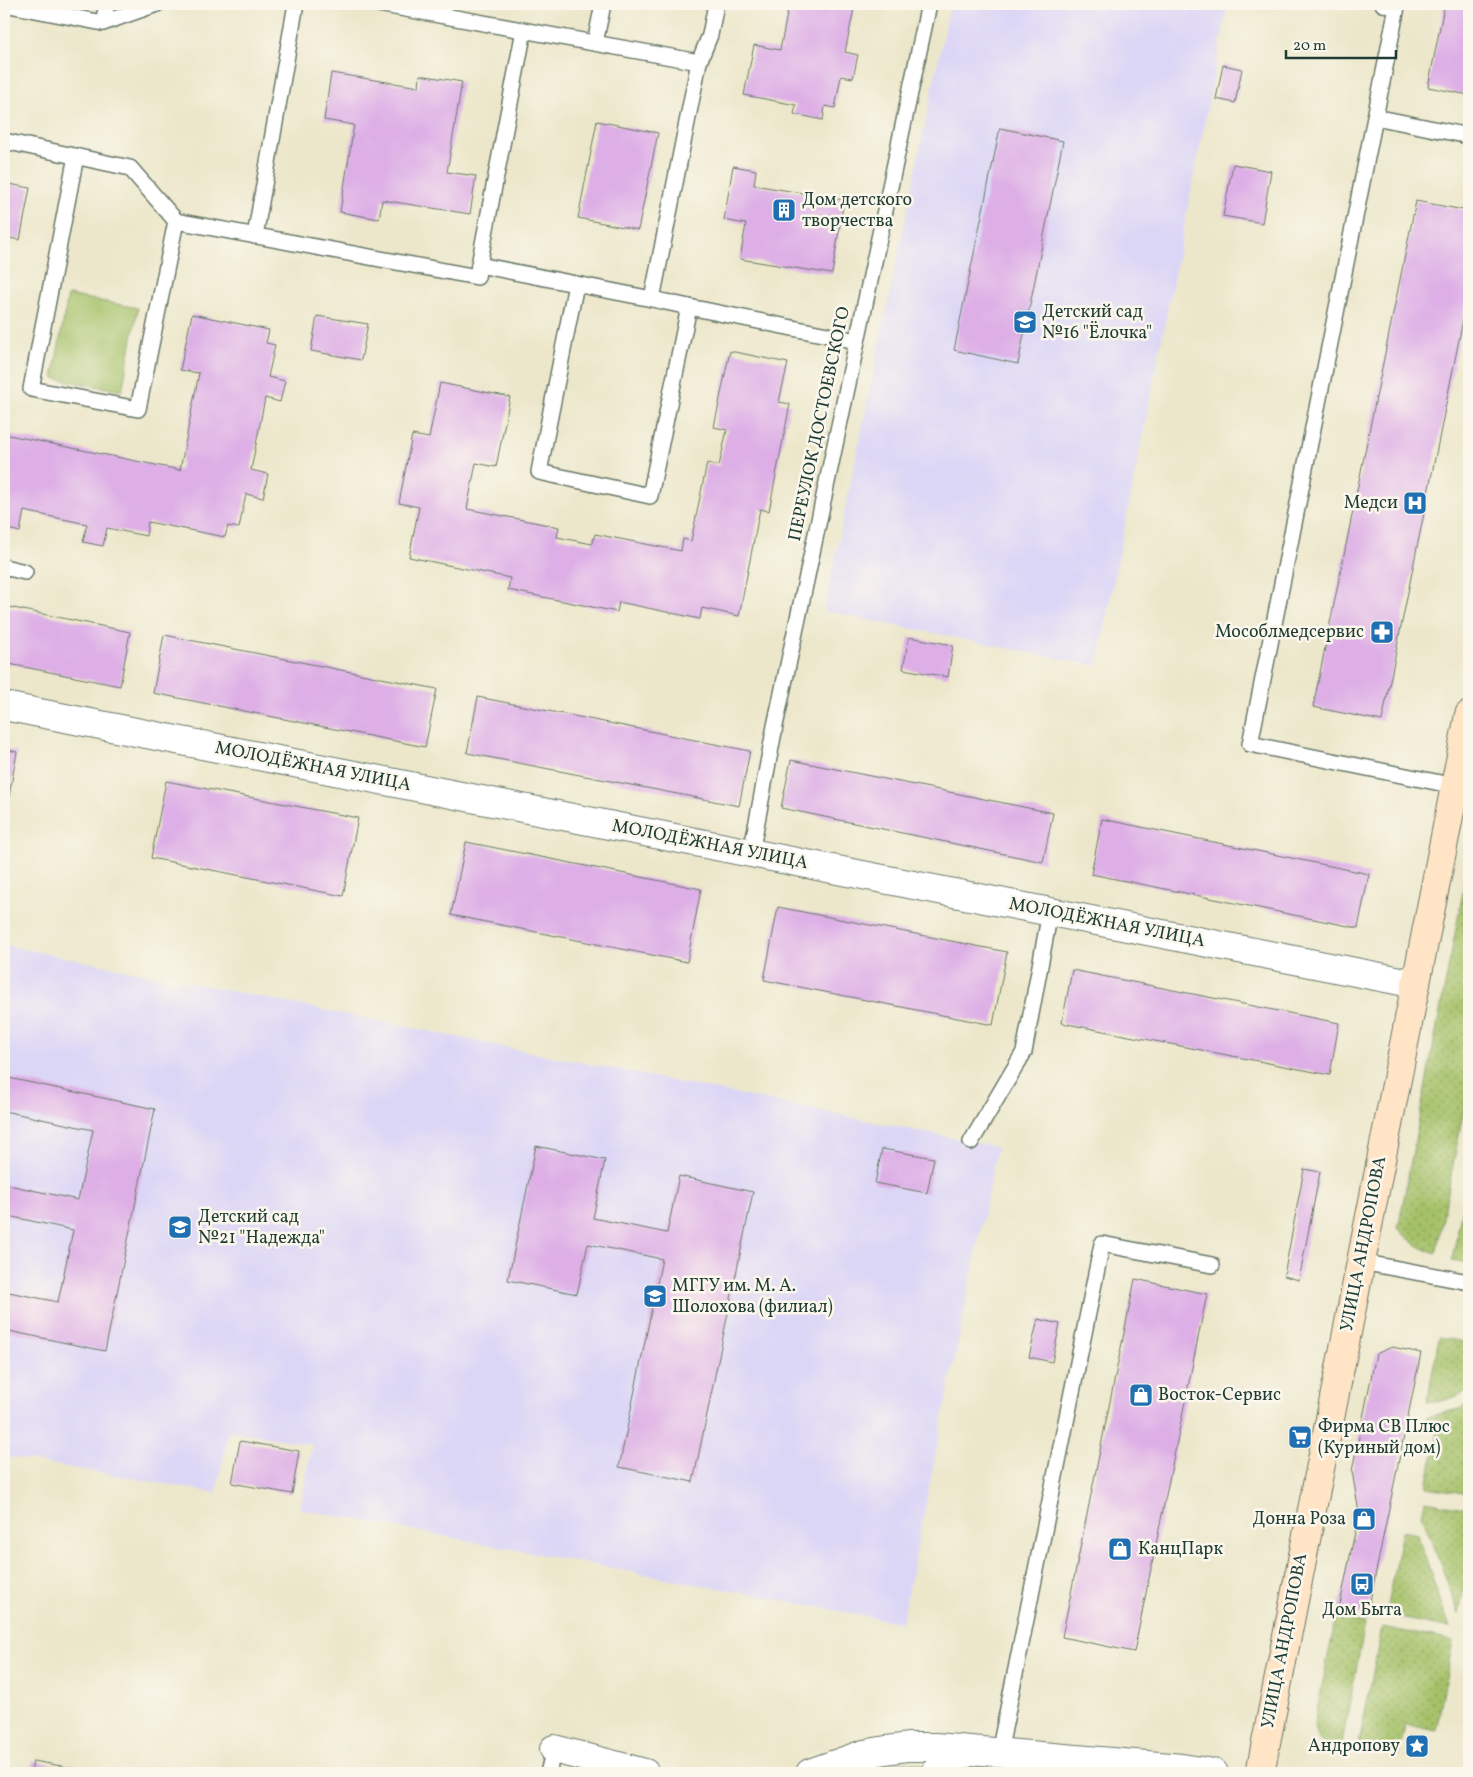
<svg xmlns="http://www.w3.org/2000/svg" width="1473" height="1777" font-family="Vollkorn,serif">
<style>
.built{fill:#dcd6f6}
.grass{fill:url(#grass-dots);stroke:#627f4e}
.green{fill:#a5c168;stroke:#627f4e}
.building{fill:#ddafe6}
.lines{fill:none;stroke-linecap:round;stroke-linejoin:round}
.service-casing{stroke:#677868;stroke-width:18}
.minor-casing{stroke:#677868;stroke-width:30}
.secondary-casing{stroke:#677868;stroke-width:30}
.service{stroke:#fff;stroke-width:15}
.minor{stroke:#fff;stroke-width:28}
.secondary{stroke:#ffe4c6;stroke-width:28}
.labels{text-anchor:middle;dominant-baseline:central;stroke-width:5;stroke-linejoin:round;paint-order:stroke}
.poi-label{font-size:18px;fill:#1f3d34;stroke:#fbf7ec;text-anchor:start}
.street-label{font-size:18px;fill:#1f3d34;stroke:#fbf7ec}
</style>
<defs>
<pattern id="grass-dots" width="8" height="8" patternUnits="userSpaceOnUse" patternTransform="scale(1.25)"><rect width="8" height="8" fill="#a5c168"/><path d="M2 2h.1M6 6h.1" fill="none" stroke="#869e56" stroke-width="1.8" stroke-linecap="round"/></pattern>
</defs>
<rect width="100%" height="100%" fill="#fbf7ec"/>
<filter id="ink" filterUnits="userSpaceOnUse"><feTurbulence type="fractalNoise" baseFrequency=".02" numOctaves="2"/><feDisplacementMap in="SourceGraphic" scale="10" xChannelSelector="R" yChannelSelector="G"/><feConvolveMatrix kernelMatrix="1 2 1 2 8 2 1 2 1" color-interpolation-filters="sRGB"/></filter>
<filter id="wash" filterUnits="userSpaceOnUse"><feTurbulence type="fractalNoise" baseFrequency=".0096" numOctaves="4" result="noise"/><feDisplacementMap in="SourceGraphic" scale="20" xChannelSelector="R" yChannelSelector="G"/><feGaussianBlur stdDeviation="1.12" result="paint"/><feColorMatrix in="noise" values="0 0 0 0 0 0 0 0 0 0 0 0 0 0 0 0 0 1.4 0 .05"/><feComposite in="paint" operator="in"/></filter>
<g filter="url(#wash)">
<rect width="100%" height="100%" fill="#ece7ca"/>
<!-- built -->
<g class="built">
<path d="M950 4H1228L1097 666 824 611Z"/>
<path d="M4 945 997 1147 902 1623 300 1509 312 1445 229 1430 216 1493 4 1456Z"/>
</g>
<!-- grass -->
<g class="grass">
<path d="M1469 861V1082L1436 1254C1420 1248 1409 1241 1398 1228Z"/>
<path d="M1469 1173V1263L1452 1260Z"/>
<path d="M1439 1337 1469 1343V1390C1456 1397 1442 1403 1427 1402Z"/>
<path d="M1469 1403V1494L1427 1487 1438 1432 1423 1429 1426 1417 1459 1409Z"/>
<path d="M1425 1501 1469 1509V1559L1459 1614 1422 1515Z"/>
<path d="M1402 1531 1417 1534 1450 1628 1385 1615Z"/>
<path d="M1336 1618 1365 1624 1341 1748C1324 1744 1316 1744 1314 1724Z"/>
<path d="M1382 1627 1453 1641 1436 1731 1405 1724 1399 1756 1358 1748Z"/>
<path d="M907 1762 923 1764 918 1773H866L892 1764Z"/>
</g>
<!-- green -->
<path class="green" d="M68 295 138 308 122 391 53 378Z"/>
<g id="blocks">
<!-- building -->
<g class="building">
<path d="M789 4H855L845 52 858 55 853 78 841 76 835 108 825 106 823 120 794 114 796 105 744 95 754 45 780 50Z"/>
<path d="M1432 4H1469V95L1428 87 1444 7Z"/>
<path d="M1223 65 1242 69 1235 103 1216 99Z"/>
<path d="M331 73 419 87 420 75 462 82 447 172 476 176 470 214 382 200 379 219 340 212 354 125 324 120Z"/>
<path d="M597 121 658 133 638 230 578 218Z"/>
<path d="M1000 128 1063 141 1018 364 954 350Z"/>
<path d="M1233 164 1271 171 1262 223 1223 216Z"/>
<path d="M733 166 756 170 754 185 844 200 832 274 740 259 746 224 724 220Z"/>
<path d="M4 183 30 188 20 240 4 237Z"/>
<path d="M1416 201 1469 211V290L1382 721 1313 707Z"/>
<path d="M192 314 269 330 266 343 275 345 268 377 285 381 280 402 265 398 251 470 268 474 263 498 246 494 239 528 228 526 225 537 148 522 146 536 107 528 103 546 83 542 87 524 24 511 20 532 4 528V434L180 470 199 373 180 370Z"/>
<path d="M317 316 368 324 361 360 311 351Z"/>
<path d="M730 351 788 363 779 402 790 404 769 511 760 509 739 616 702 608 700 619 619 602 617 612 508 590 510 578 409 557 419 507 399 503 412 435 429 438 440 383 510 397 496 467 476 463 467 509 559 527 557 537 592 544 595 534 681 551 683 539 691 541 707 463 719 466 727 430 714 427Z"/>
<path d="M4 606 130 632 120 686 4 663Z"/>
<path d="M164 635 437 689 425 747 153 693Z"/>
<path d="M909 637 953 645 948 677 903 669Z"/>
<path d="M478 697 750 751 739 806 467 753Z"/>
<path d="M4 749 17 752 5 819H4Z"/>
<path d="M791 760 1053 813 1043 862 781 808Z"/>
<path d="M166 781 358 818 343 896 151 858Z"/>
<path d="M1102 819 1369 874 1358 928 1091 874Z"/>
<path d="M466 842 701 889 687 962 451 915Z"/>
<path d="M778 907 1007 952 993 1025 764 980Z"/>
<path d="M1072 970 1339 1023 1330 1075 1062 1023Z"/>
<path d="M4 1077 155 1109 105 1351 4 1330V1291L58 1302 73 1230 4 1215V1184L78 1200 93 1130 4 1111Z"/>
<path d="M536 1146 605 1160 593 1218 667 1233 679 1176 753 1192 693 1482 619 1467 662 1259 588 1244 577 1294 508 1280Z"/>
<path d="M882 1149 934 1158 927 1193 875 1183Z"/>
<path d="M1304 1169 1320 1172 1299 1280 1284 1276Z"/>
<path d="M1135 1279 1207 1294 1134 1652 1062 1637Z"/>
<path d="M1038 1319 1060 1324 1052 1362 1029 1357Z"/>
<path d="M1392 1347 1421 1353 1367 1615 1339 1609 1359 1513 1352 1471 1376 1354Z"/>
<path d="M240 1441 299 1451 292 1494 232 1483Z"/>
<path d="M33 1761 96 1772V1773H31Z"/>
</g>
</g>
</g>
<g filter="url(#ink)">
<use href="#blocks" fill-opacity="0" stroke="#677868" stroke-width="1"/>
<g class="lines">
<!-- service casing -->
<g class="service-casing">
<g id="service">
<path d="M4 4 103 23 157 4"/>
<path d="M1383 4 1397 7 1250 744 1455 786"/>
<path d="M103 23 107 4"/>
<path d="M595 43 603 4"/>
<path d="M699 62 710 35 716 4"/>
<path d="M1375 117 1469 136"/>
<path d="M4 141 130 168 176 221 477 277 479 265 652 299 699 62 378 4"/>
<path d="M76 156 31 389 138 409 176 221"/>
<path d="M255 236 296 4"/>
<path d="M479 265 524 30"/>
<path d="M576 284 539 472 650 496 689 307 652 299"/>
<path d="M689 307 857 341"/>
<path d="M4 567 25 572"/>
<path d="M751 853 775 726 929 4"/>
<path d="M971 1142 1024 1052 1050 912"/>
<path d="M1361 1262 1469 1282"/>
<path d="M999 1753 1102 1244 1212 1265"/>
<path d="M548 1773 554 1749"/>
</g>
</g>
<!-- minor casing -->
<g class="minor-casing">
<g id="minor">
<path d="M4 706 1416 984"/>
<path d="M554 1749 645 1773"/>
<path d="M810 1773 864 1754 886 1750 908 1747H935L1182 1768 1214 1773"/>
<path d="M935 1773C947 1760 957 1756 974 1751"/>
</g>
</g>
<!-- secondary casing -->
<g class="secondary-casing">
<path id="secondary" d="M1260 1773 1469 715"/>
</g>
<!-- service -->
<use href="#service" class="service"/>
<!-- minor -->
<use href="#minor" class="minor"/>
<!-- secondary -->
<use href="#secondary" class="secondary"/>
</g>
</g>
<!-- icons -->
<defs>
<g id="building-square" transform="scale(1.25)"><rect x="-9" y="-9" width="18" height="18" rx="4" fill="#1f6fb2" stroke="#fbf7ec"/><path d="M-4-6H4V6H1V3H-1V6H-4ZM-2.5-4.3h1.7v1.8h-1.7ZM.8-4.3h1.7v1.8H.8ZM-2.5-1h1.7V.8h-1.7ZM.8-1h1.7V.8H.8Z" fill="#fff"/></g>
<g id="school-square" transform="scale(1.25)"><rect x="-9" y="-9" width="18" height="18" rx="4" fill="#1f6fb2" stroke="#fbf7ec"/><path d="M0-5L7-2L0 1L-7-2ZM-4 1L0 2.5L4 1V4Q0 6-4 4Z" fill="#fff"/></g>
<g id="hospital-square" transform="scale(1.25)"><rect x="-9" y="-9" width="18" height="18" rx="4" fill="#1f6fb2" stroke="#fbf7ec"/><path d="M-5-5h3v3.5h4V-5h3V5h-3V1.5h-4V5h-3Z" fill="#fff"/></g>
<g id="pharmacy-square" transform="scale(1.25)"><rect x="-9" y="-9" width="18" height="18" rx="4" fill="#1f6fb2" stroke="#fbf7ec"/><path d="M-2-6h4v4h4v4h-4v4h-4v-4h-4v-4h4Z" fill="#fff"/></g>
<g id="university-square" transform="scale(1.25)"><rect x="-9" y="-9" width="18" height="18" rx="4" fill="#1f6fb2" stroke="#fbf7ec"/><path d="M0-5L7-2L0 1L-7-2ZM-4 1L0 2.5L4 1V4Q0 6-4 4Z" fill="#fff"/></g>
<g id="shop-square" transform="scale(1.25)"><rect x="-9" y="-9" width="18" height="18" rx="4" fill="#1f6fb2" stroke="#fbf7ec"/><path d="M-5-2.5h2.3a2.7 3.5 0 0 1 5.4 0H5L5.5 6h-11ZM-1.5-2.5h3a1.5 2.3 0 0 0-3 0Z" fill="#fff"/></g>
<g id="supermarket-square" transform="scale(1.25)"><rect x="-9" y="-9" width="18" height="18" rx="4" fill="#1f6fb2" stroke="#fbf7ec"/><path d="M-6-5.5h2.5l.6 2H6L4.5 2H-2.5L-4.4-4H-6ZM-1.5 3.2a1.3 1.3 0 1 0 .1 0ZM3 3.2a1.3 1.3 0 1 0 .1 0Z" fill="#fff"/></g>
<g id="bus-square" transform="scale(1.25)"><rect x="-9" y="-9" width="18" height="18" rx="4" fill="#1f6fb2" stroke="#fbf7ec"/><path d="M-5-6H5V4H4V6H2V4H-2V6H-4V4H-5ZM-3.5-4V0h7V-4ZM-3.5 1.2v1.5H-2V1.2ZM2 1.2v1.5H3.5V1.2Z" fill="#fff"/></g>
<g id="sight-square" transform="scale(1.25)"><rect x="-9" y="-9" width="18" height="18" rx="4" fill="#1f6fb2" stroke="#fbf7ec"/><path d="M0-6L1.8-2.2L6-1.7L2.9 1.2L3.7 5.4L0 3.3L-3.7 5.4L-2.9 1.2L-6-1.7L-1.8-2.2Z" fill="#fff"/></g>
</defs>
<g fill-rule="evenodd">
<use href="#building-square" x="784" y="210"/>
<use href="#school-square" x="1025" y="322"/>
<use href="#hospital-square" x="1415" y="503"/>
<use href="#pharmacy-square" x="1382" y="632"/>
<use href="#school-square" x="180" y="1227"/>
<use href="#university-square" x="655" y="1296"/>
<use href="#shop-square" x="1141" y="1395"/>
<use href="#supermarket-square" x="1300" y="1437"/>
<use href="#shop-square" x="1364" y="1519"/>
<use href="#shop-square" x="1120" y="1549"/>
<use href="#bus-square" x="1362" y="1584"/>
<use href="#sight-square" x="1417" y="1746"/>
</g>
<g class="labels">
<!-- poi labels -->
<g class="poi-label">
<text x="802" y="200">Дом детского<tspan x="802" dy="21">творчества</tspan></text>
<text x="1042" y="312">Детский сад<tspan x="1042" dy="21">№16 "Ёлочка"</tspan></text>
<text x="1398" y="503" text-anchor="end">Медси</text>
<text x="1364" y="632" text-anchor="end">Мособлмедсервис</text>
<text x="198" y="1217">Детский сад<tspan x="198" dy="21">№21 "Надежда"</tspan></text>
<text x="672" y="1286">МГГУ им. М. А.<tspan x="672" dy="21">Шолохова (филиал)</tspan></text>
<text x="1158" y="1395">Восток-Сервис</text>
<text x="1318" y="1427">Фирма СВ Плюс<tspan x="1318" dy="21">(Куриный дом)</tspan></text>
<text x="1346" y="1519" text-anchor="end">Донна Роза</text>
<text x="1138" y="1549">КанцПарк</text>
<text x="1362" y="1610" text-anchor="middle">Дом Быта</text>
<text x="1400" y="1746" text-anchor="end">Андропову</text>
</g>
<!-- street labels -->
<g class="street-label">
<text transform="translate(820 424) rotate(-78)">ПЕРЕУЛОК ДОСТОЕВСКОГО</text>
<text transform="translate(313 767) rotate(11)">МОЛОДЁЖНАЯ УЛИЦА</text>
<text transform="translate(710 845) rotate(11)">МОЛОДЁЖНАЯ УЛИЦА</text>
<text transform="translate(1107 923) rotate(11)">МОЛОДЁЖНАЯ УЛИЦА</text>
<text transform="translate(1364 1244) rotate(-79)">УЛИЦА АНДРОПОВА</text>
<text transform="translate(1285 1641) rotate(-79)">УЛИЦА АНДРОПОВА</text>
</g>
</g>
<!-- margin -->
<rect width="1473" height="1777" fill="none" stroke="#fbf7ec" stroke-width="20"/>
<!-- scale -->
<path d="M1286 50v8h110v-8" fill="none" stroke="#1f3d34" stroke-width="2.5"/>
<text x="1293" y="50" font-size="15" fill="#1f3d34" stroke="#fbf7ec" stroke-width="4" paint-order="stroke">20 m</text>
</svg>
